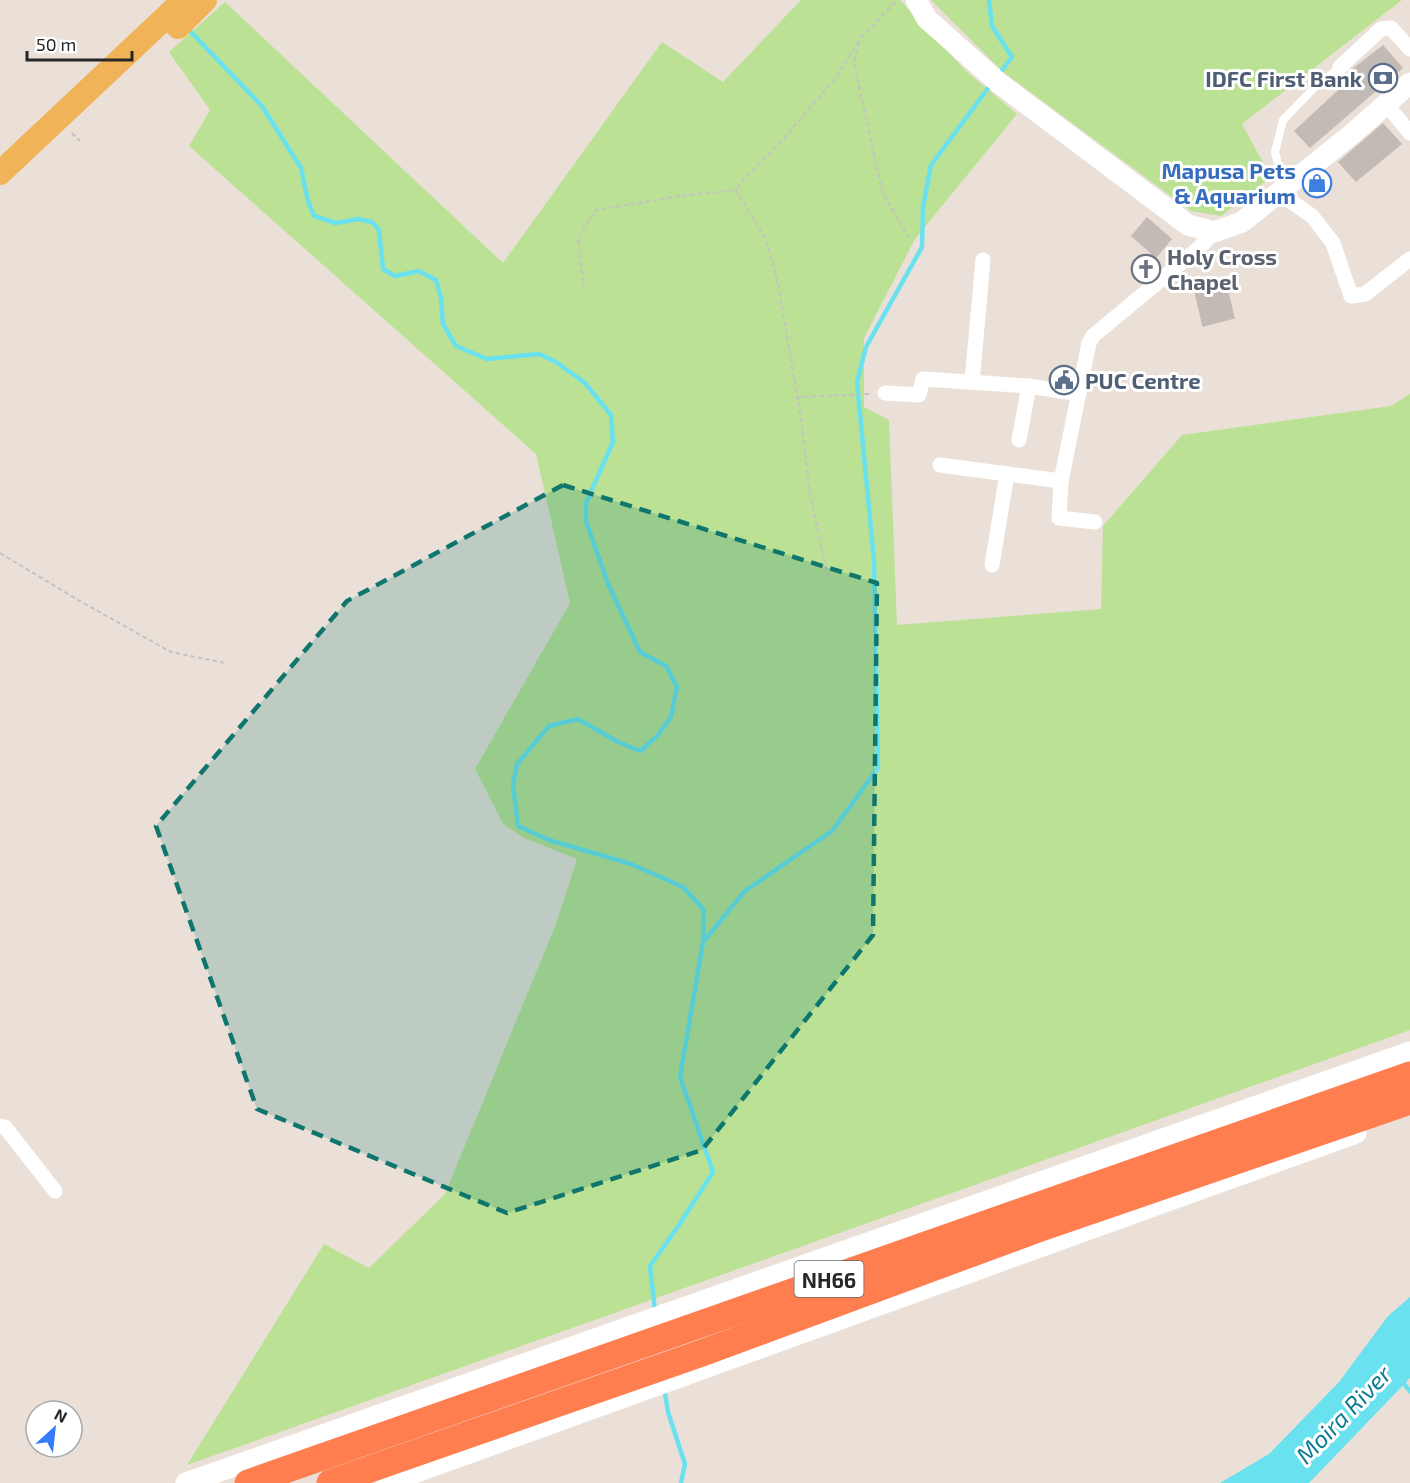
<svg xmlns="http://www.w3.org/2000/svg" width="1410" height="1483" font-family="'Exo 2',sans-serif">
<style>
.green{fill:#bbe194}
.water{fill:#6ae1ee}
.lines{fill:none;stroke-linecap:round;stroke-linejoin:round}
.stream{stroke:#6ae1ee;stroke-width:4.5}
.building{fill:#c2bab5;stroke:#c5bbb2;stroke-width:1.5}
.path{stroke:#c3c3c3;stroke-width:2;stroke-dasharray:4.5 3;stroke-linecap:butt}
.lane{stroke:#fff;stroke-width:8}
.street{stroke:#fff;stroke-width:15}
.secondary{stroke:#fff;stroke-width:21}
.primary{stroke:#f0b358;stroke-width:24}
.highway{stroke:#fe7e50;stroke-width:27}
.marked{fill:#0f766e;fill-opacity:0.2;stroke:#0f766e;stroke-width:4.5;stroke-dasharray:12 8;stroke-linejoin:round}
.labels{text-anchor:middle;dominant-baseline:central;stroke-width:6;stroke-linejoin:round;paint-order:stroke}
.shield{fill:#fff;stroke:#686868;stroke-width:1.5}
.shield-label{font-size:21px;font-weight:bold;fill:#272727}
.service-label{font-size:22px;font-weight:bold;fill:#4e5e75;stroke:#fff;text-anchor:end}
.shop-label{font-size:22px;font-weight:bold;fill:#366cbe;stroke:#fff;text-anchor:end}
.worship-label{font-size:22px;font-weight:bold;fill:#5b616d;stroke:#fff;text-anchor:start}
.water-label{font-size:24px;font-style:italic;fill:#0d7d95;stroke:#fff}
</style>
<rect width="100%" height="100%" fill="#eae0d8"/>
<!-- green -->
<g class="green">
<path d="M801 0H900L965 70 1017 114 915 239 864 338V407L889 420 897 625 1101 609 1103 526 1182 435 1391 406 1410 394V1030L187 1465 324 1244 369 1268 445 1194 556 924 577 859 524 838 503 824 475 769 570 603 536 454 189 146 210 110 169 52 225 2 503 263 662 42 723 82Z"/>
<path d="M931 0H1402L1242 124 1271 177 1221 216 1191 211 1003 72Z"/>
</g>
<!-- water -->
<path class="water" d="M1410 1297V1378L1309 1483H1220L1269 1454 1339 1382 1388 1316Z"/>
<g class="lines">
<!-- stream -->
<g class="stream">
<path d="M989 0 992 26 1012 57 999 74"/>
<path d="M187 28 262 106 301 168 308 201 314 216 336 223 358 219 372 222 379 230 383 269 395 276 419 271 436 280 441 298 443 324 456 346 487 359 539 354 556 362 585 383 611 415 613 442 586 503V521L608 584 640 652 666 666 677 687 671 717 657 736 640 751 616 741 578 719 549 726 517 764 513 785 518 826 549 840 631 864 683 887 704 910 703 942 680 1077 713 1172 679 1225 650 1266 655 1311"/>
<path d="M703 942 745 891 832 831 878 768 874 561 857 382 866 347 922 247 923 207 931 165 992 83"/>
<path d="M1400 1379 1410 1391"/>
<path d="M664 1387 668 1412 685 1464 681 1483"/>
</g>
</g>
<!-- building -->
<g class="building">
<path d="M1383 46 1402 68 1310 147 1295 131 1351 79 1347 74Z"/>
<path d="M1383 124 1401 144 1356 181 1339 162Z"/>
<path d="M1147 218 1171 239 1156 257 1132 236Z"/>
<path d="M1225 280 1234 318 1203 326 1194 287Z"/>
</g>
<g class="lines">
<!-- path -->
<g class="path">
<path d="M859 42 854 63 882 191 908 237"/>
<path d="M72 133 80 141"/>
<path d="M584 289 578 238 596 210 680 196 735 190"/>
<path d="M797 397 872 394"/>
<path d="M0 553 78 600 171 652 225 663"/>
<path d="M828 577 810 495 801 419 778 284 766 240 735 189 780 143 837 76 860 39 897 0"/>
</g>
<!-- lane -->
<path class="lane" d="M1283 185 1275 152 1283 120 1315 87 1340 67"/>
<!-- street -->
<g class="street">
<path d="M1340 67 1381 29 1391 28 1410 49"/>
<path d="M1386 104 1410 133"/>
<path d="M1279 193 1312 216 1333 243 1351 296 1365 294 1410 259"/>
<path d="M972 382 983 260"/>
<path d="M885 393 919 395 923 379 1029 386 1079 394"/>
<path d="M1019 440 1029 386"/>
<path d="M940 465 1007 474"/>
<path d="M1095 522 1059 518 1061 481 1089 343 1093 336 1199 248 1214 232"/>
<path d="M992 565 1007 474 1061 481"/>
<path d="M0 1126 5 1127 55 1191"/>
</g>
<!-- secondary -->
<g class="secondary">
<path d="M916 0 927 19 999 83 1188 225 1214 232 1242 222 1352 134 1410 83"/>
<path d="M186 1483 1410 1052"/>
<path d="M386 1483 1356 1133"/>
</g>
<!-- primary -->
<g class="primary">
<path d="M178 27 205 0"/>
<path d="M0 173 184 0"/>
</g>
<!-- highway -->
<g class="highway">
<path d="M248 1483 1410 1075"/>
<path d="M330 1483 702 1353 1035 1230 1410 1101"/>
</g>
</g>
<!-- marked area -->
<path class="marked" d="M563 485 877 583 873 935 702 1150 507 1213 257 1109 156 826 347 601Z"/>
<!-- icons -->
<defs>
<g id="bank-ring" transform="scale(1.5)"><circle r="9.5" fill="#fff" stroke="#5c6f8a" stroke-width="1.5"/><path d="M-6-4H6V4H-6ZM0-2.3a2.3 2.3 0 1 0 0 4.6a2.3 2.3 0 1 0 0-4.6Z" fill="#5c6f8a"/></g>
<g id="shop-ring" transform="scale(1.5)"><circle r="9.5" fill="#fff" stroke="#3f7fe0" stroke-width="1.5"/><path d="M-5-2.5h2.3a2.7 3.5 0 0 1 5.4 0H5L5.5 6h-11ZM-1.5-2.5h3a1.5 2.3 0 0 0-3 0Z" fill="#3f7fe0"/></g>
<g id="church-ring" transform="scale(1.5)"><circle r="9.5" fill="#fff" stroke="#6b7280" stroke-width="1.5"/><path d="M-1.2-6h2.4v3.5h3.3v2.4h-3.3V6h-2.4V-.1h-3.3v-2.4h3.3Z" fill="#6b7280"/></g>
<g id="civic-ring" transform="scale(1.5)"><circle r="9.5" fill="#fff" stroke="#5c6f8a" stroke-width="1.5"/><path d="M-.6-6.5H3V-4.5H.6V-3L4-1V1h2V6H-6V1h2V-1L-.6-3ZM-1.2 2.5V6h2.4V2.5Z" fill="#5c6f8a"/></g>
</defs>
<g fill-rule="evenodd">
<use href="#bank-ring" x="1383" y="78"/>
<use href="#shop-ring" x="1317" y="183"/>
<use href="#church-ring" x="1146" y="269"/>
<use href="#civic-ring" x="1064" y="380"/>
</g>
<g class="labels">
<!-- shield labels -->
<rect class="shield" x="794.5" y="1261" width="69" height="36" rx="4.5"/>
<g class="shield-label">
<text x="829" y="1279">NH66</text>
</g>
<!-- service labels -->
<g class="service-label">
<text x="1362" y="78">IDFC First Bank</text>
<text x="1085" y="380" text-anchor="start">PUC Centre</text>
</g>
<!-- shop labels -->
<g class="shop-label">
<text x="1296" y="170">Mapusa Pets<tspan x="1296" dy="25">&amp; Aquarium</tspan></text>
</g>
<!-- worship labels -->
<g class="worship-label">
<text x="1167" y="256">Holy Cross<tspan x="1167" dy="25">Chapel</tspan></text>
</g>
<!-- water labels -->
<g class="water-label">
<text transform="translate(1343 1414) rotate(-46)">Moira River</text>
</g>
</g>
<!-- north arrow -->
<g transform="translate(54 1429) rotate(27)"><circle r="28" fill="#ffffff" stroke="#a9a9a9" stroke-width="1.5"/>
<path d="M0-4.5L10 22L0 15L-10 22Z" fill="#367bf9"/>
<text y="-9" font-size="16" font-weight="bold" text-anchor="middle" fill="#272727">N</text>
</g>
<!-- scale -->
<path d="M27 51v9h105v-9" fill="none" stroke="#272727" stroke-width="3"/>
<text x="36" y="51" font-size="18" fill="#272727" stroke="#ffffff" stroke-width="4.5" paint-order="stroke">50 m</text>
</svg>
